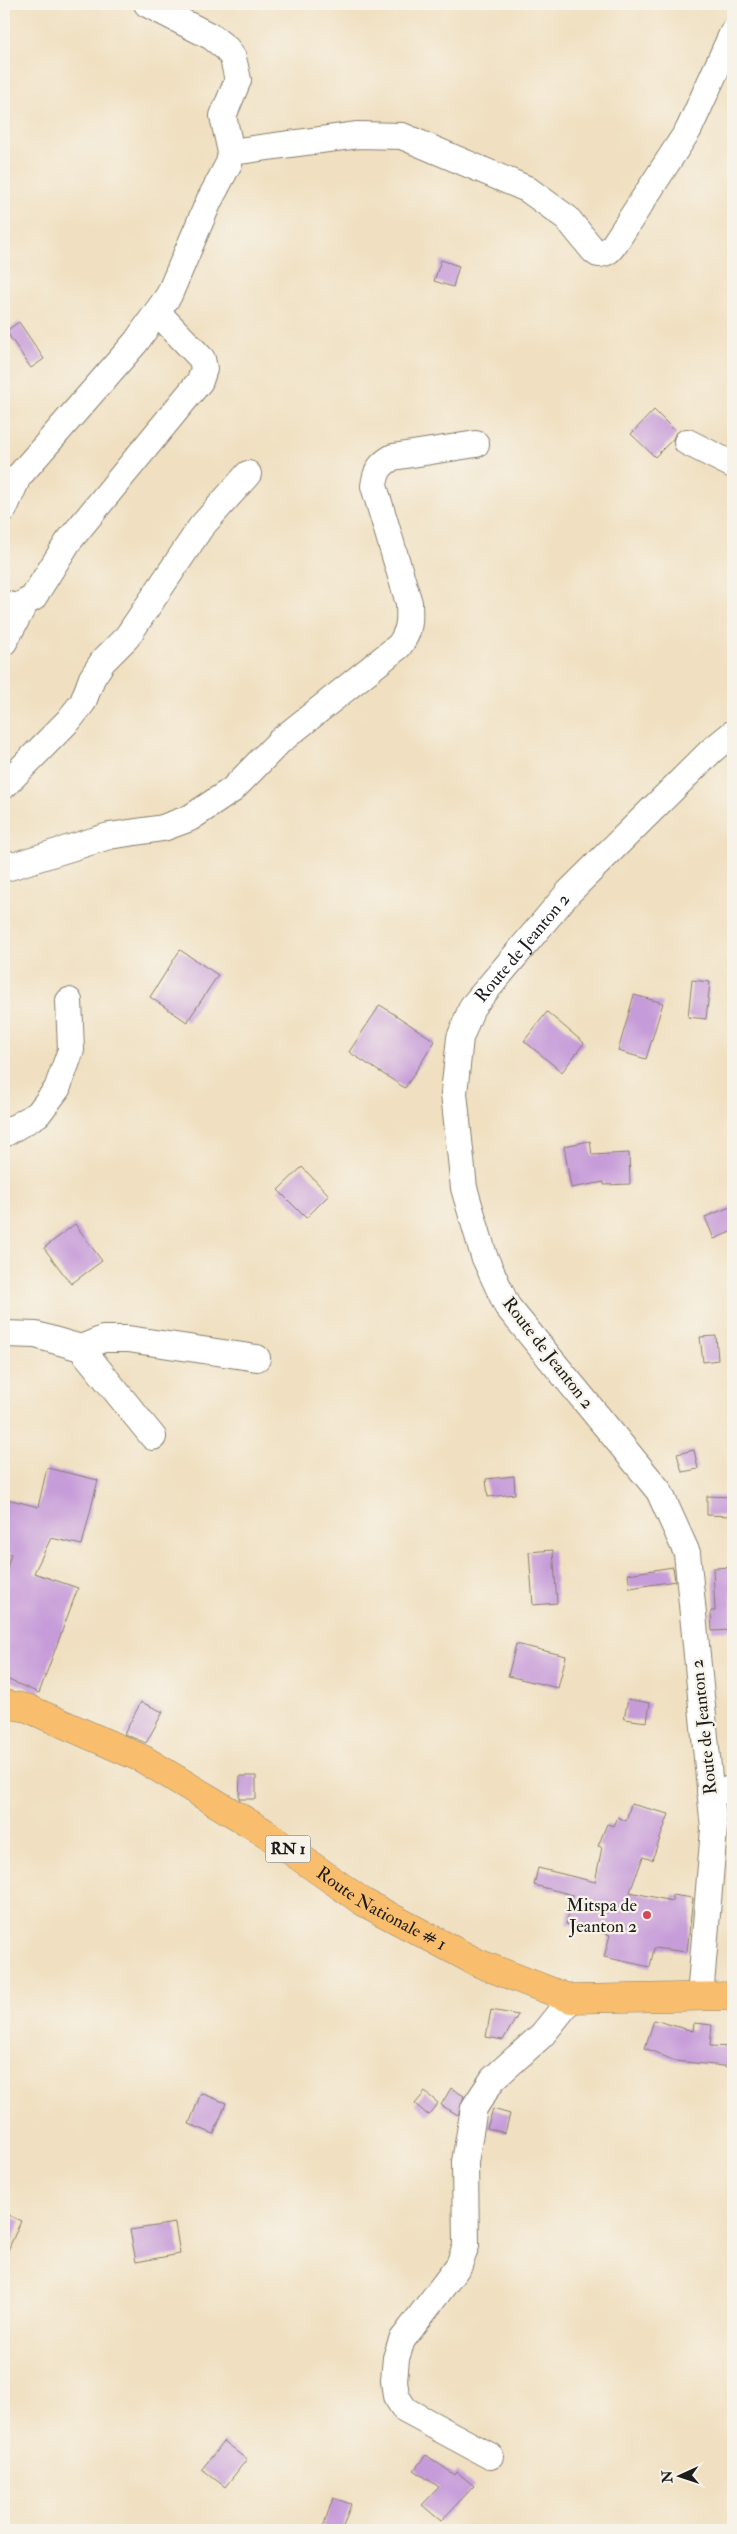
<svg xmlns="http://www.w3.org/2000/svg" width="737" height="2534" font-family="'IM FELL Double Pica',serif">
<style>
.building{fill:#c69bd9}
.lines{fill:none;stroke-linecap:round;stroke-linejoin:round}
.minor-casing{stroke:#867e6e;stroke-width:28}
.major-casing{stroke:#867e6e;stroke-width:29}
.minor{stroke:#fff;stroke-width:26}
.major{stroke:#f9be6d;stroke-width:28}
.poi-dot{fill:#d1495b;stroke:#f7f3e8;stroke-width:2}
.labels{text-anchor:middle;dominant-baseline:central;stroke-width:4.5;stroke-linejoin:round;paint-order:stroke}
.shield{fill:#f7f3e8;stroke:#5e5c59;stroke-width:1}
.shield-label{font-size:16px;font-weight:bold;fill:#1c1c1c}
.street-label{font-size:18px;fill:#1c1c1c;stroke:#f7f3e8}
.poi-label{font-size:18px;fill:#1c1c1c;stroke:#f7f3e8;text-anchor:end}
</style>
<rect width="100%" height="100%" fill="#f7f3e8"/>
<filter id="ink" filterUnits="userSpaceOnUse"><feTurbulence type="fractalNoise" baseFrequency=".02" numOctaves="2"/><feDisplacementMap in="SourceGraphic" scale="10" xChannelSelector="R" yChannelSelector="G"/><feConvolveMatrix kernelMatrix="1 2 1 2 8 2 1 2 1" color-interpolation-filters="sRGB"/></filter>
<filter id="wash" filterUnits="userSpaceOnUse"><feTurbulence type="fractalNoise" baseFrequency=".0096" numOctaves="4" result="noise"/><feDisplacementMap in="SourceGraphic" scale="20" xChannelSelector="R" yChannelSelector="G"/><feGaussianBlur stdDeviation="1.12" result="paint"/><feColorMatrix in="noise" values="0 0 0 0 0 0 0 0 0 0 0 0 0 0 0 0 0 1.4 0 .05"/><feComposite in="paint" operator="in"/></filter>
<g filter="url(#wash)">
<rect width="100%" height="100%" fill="#f0e0c1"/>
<g id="blocks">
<!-- building -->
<g class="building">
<path d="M441 260 459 266 453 287 434 281Z"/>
<path d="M19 322 44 359 31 368 6 331Z"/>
<path d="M654 410 676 432 673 439 655 457 631 434Z"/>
<path d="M180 950 218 975 187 1022 150 997Z"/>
<path d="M692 980 710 982 706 1019 688 1017Z"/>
<path d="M634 995 663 1003 646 1059 618 1051Z"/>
<path d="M380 1005 435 1041 405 1088 349 1052Z"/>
<path d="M547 1012 584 1043 562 1072 524 1041Z"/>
<path d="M590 1141 592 1155 629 1153 630 1184 604 1185V1182L571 1188 564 1146Z"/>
<path d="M302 1167 329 1195 306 1218 278 1190Z"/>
<path d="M733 1206V1231L714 1239 705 1217Z"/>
<path d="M75 1224 102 1261 71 1284 44 1248Z"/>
<path d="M716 1336 718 1360 703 1362 700 1337Z"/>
<path d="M694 1450 698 1469 682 1472 677 1454Z"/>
<path d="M47 1468 98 1480 82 1545 51 1538 34 1573 78 1588 39 1693 4 1678V1578L11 1554 4 1552V1498L38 1507Z"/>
<path d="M514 1476 515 1494 488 1497 486 1479Z"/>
<path d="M707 1496 732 1497 731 1516 707 1515Z"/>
<path d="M553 1550 557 1603 533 1605 529 1552Z"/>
<path d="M673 1567 675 1581 630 1588 628 1574Z"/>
<path d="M733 1567V1593H731L733 1630 712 1631 711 1611H715L713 1568Z"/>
<path d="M516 1644 566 1656 558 1688 508 1676Z"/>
<path d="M628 1699 650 1703 647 1722 624 1719Z"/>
<path d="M141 1702 163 1712 146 1743 124 1734Z"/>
<path d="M240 1776H256V1799H239Z"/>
<path d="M631 1804 669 1814 652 1860 643 1857 630 1892 672 1901V1895L693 1898 687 1952 654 1948 650 1967 604 1957 610 1935 566 1924 573 1895 534 1885 538 1868 595 1882 602 1847 598 1846 607 1824 614 1826 618 1817 626 1821Z"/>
<path d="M491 2010 518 2015 503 2040 486 2037Z"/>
<path d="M654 2020 693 2031 694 2023 712 2025 710 2046 733 2047V2067L675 2061 645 2048Z"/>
<path d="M451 2088 464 2096 458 2115 441 2105Z"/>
<path d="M425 2092 438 2103 428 2115 415 2104Z"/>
<path d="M201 2093 226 2103 214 2134 189 2124Z"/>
<path d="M493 2109 510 2114 505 2133 487 2128Z"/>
<path d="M4 2213 21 2221 4 2259Z"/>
<path d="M175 2223 180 2254 136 2262 130 2230Z"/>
<path d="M224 2441 247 2459 225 2487 202 2469Z"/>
<path d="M426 2455 455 2475 457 2472 474 2486 441 2521 422 2505 439 2487 414 2470Z"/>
<path d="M333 2498 351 2504 342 2530H322Z"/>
</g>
</g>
</g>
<g filter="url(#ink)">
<use href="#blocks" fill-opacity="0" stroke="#867e6e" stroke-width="1"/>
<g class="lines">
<!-- minor casing -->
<g class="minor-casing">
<g id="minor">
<path d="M231 152 358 135 402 136 527 189 567 218 593 250 598 254C607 254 610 250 615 243L689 129 733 32"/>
<path d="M687 442 733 465"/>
<path d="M4 509 18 477 136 342 169 295 209 201 229 163 231 152 223 116 238 80 233 58 227 49 212 37 147 4"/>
<path d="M4 604 17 607 33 598 68 542 200 381 204 369 202 359 157 312"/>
<path d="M4 642 24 605"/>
<path d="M4 786 69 720 83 702 92 678 103 661 127 637 201 527 248 474"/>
<path d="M4 862 6 868 109 836 163 828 190 818 232 790 280 741 399 646C410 631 410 621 409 603L374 486C376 471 379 465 393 457L476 444"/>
<path d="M4 1134 38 1114 57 1089 71 1050 69 1001"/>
<path d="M4 1334 36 1335 81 1348 103 1339H128L257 1358"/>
<path d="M81 1348 153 1437"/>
<path d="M710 1791 733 1790"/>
<path id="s1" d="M700 1997 714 1829 687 1553 659 1491 507 1306 484 1256 464 1188 454 1093 460 1038 472 1007 569 892 711 751 733 733"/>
<path d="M490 2456 405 2410 396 2396 394 2380 396 2358 402 2340 459 2265 466 2246 465 2162 474 2108 493 2079 542 2035 571 1999"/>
</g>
</g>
<!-- major casing -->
<g class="major-casing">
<g id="major">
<path id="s2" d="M4 1704 27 1708 143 1759 264 1832 363 1902 478 1963 571 1999 733 1996"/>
</g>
</g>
<!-- minor -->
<use href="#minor" class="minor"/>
<!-- major -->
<use href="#major" class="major"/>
</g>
</g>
<!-- markers -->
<circle class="poi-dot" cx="647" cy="1915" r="5"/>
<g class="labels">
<!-- shield labels -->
<rect class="shield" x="265.5" y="1835.5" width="45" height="27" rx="4"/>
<g class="shield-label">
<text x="288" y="1849">RN 1</text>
</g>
<!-- street labels -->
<g class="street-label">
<text stroke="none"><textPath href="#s1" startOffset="1141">Route de Jeanton 2</textPath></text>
<text transform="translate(548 1353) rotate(52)">Route de Jeanton 2</text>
<text transform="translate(704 1727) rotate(-96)">Route de Jeanton 2</text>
<text stroke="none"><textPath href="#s2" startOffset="432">Route Nationale # 1</textPath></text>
</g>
<!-- poi labels -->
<g class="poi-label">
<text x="637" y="1905">Mitspa de<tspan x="637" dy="21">Jeanton 2</tspan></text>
</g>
</g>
<!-- margin -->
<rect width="737" height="2534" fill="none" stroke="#f7f3e8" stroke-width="20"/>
<!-- north arrow -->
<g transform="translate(680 2476) rotate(267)" stroke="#f7f3e8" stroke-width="4" paint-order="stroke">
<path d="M0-4L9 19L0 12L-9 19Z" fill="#1c1c1c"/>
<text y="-8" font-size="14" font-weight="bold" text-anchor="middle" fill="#1c1c1c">N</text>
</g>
</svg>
